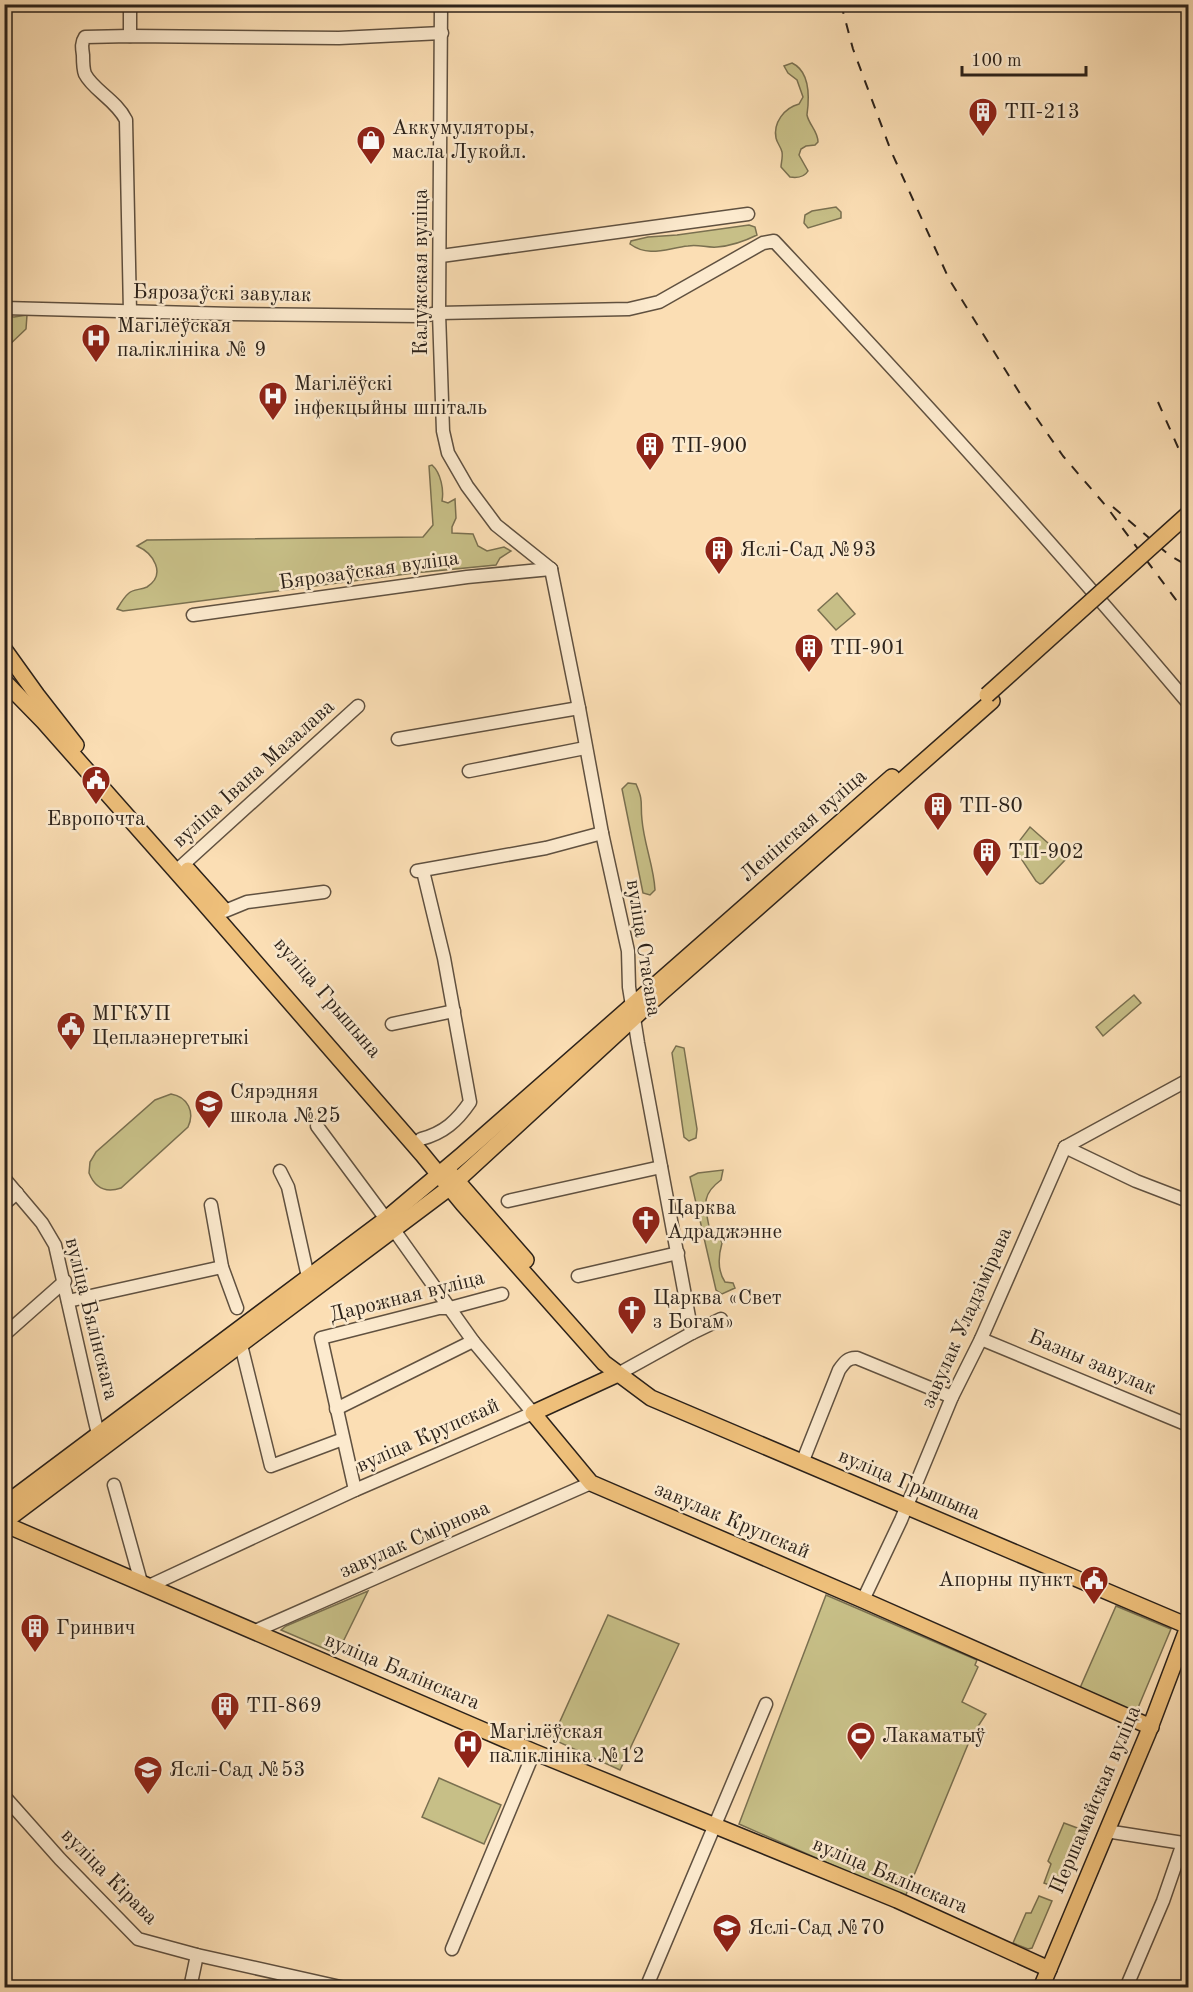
<svg xmlns="http://www.w3.org/2000/svg" width="1193" height="1992" font-family="'Old Standard TT',serif">
<style>
.green{fill:#c7bf87;stroke:#7a7050;stroke-width:1.5}
.lines{fill:none;stroke-linecap:round;stroke-linejoin:round}
.minor-casing{stroke:#605140;stroke-width:15}
.major-casing{stroke:#2c221a;stroke-width:18}
.minor{stroke:#fceace;stroke-width:12}
.major{stroke:#eebf7a;stroke-width:15}
.rail{stroke:#2c221a;stroke-width:2;stroke-dasharray:10 10;stroke-linecap:butt}
.major-bridge-casing{stroke:#2c221a;stroke-width:18;stroke-linecap:butt}
.major-bridge{stroke:#eebf7a;stroke-width:15}
.labels{text-anchor:middle;dominant-baseline:central;stroke-width:5;stroke-linejoin:round;paint-order:stroke}
.poi-label{font-size:21px;fill:#2c221a;stroke:#fceace;text-anchor:start}
.street-label{font-size:21px;fill:#2c221a;stroke:#fceace}
</style>
<rect width="100%" height="100%" fill="#fbdeb4"/>
<filter id="stains"><feTurbulence type="fractalNoise" baseFrequency=".00333" numOctaves="4"/><feColorMatrix values="0 0 0 0 .2 0 0 0 0 .09 0 0 0 0 .02 0 0 0 .5 -.17"/></filter>
<radialGradient id="worn" r=".72"><stop offset=".6" stop-color="#630" stop-opacity="0"/><stop offset="1" stop-color="#630" stop-opacity=".3"/></radialGradient>
<!-- green -->
<g class="green">
<path d="M792 63C807 70 809 90 808 105 808 106 807 114 807 115 809 125 818 131 818 142L815 145 806 146 801 149 799 155 808 171C804 178 797 178 790 177L781 167C781 163 783 157 782 152 781 147 777 143 776 138 773 123 784 108 799 104L803 97 797 80 788 73 784 66Z"/>
<path d="M836 207 841 212V218L808 228 804 223 805 215 812 211Z"/>
<path d="M749 225 755 227 757 235C745 241 730 246 717 247 707 248 698 244 688 246 667 248 649 258 630 244L631 241 648 237 677 235Z"/>
<path d="M27 315 26 329 5 349V316L14 317Z"/>
<path d="M432 465C441 473 444 490 442 501L448 503 455 499 456 518 452 527V533L473 534 478 546 487 551 504 547 511 551 500 558 496 565 414 573 123 611 117 609C120 604 124 597 129 593 133 589 141 590 147 587 167 574 153 553 137 546L147 540 423 537 433 525 429 466Z"/>
<path d="M837 593 855 614 836 630 818 610Z"/>
<path d="M628 783 636 784C644 802 640 803 642 820 644 844 654 867 655 890L650 895 643 893 622 789Z"/>
<path d="M1030 827 1066 859 1043 883 1040 884 1036 881 1014 848Z"/>
<path d="M1134 995 1141 1003 1103 1036 1096 1027Z"/>
<path d="M676 1046 684 1048 697 1129 696 1138 689 1141 684 1137 672 1053Z"/>
<path d="M171 1094C188 1097 195 1112 188 1127L121 1188C106 1193 95 1188 89 1173L90 1162 96 1152 155 1100Z"/>
<path d="M723 1170 721 1180C699 1196 706 1208 710 1232L718 1233 722 1243C718 1257 717 1270 725 1282L733 1283 735 1288 722 1294 716 1290 690 1177 698 1173Z"/>
<path d="M368 1591 337 1654 281 1630 286 1626Z"/>
<path d="M826 1595 977 1660 975 1665 978 1667 962 1702 986 1714 971 1737 905 1897 739 1824Z"/>
<path d="M1116 1606 1171 1629 1135 1715 1080 1688Z"/>
<path d="M608 1615 679 1644 620 1770 552 1739Z"/>
<path d="M439 1778 501 1805 484 1844 422 1817Z"/>
<path d="M1064 1823 1080 1829 1082 1831 1058 1888 1044 1883 1051 1864 1048 1861Z"/>
<path d="M1039 1896 1052 1901 1032 1948 1028 1949 1013 1943 1026 1913H1031Z"/>
</g>
<g class="lines">
<!-- minor casing -->
<g class="minor-casing">
<g id="minor">
<path d="M441 4 439 313 443 431 448 453 467 486 496 525 551 569"/>
<path d="M130 36V4"/>
<path d="M441 256 748 214"/>
<path d="M4 308 233 314 421 316 439 313 629 309 659 302 763 243 774 241C916 392 1055 545 1188 703"/>
<path d="M130 312 126 120C116 100 93 90 85 74 83 69 83 61 83 55 82 48 81 43 85 37L130 36 339 38 442 33"/>
<path d="M551 569 579 708 602 833 628 951 629 987 638 1043 692 1333"/>
<path d="M193 615 467 577 551 569"/>
<path d="M398 739 579 708"/>
<path d="M469 771 585 748"/>
<path d="M176 871 358 706"/>
<path d="M417 871 546 848 602 833"/>
<path d="M225 911 247 902 324 892"/>
<path d="M392 1024 454 1011"/>
<path d="M317 1126 386 1219"/>
<path d="M421 1139C444 1133 457 1121 470 1102L444 958 423 871"/>
<path d="M1065 1147 1188 1080"/>
<path d="M1065 1147 1136 1181 1188 1201"/>
<path d="M280 1171 288 1187 308 1277"/>
<path d="M4 1178 42 1223 55 1245 93 1413 98 1434 103 1441"/>
<path d="M508 1201 661 1167"/>
<path d="M4 1204 17 1193"/>
<path d="M211 1205 222 1267 237 1308"/>
<path d="M578 1276 678 1253"/>
<path d="M68 1301 222 1267"/>
<path d="M4 1335 65 1281"/>
<path d="M981 1339 1188 1425"/>
<path d="M241 1345 271 1466 343 1439"/>
<path d="M618 1374 692 1333 721 1319"/>
<path d="M336 1409 473 1341"/>
<path d="M802 1463 839 1370C844 1363 848 1357 857 1358L952 1397"/>
<path d="M114 1485 141 1582"/>
<path d="M355 1490 321 1338 439 1308H450L502 1294"/>
<path d="M149 1586 355 1490 533 1413 473 1341 394 1230"/>
<path d="M863 1600 901 1520 952 1397 981 1339 1065 1147"/>
<path d="M255 1631 591 1483"/>
<path d="M4 1796 60 1859 138 1939 197 1955 345 1988"/>
<path d="M1106 1831 1183 1843 1163 1901 1126 1988"/>
<path d="M452 1949 534 1752"/>
<path d="M190 1988 197 1955"/>
<path d="M646 1988 766 1704"/>
</g>
</g>
<!-- major casing -->
<g class="major-casing">
<g id="major">
<path d="M4 649 37 695 76 745"/>
<path d="M4 681 44 722 196 894 422 1154 463 1204 604 1363 651 1398 1188 1626"/>
<path d="M188 870 222 908"/>
<path d="M451 1174 526 1260"/>
<path d="M618 1374 533 1413 591 1483 863 1600 1151 1727"/>
<path d="M4 1505 386 1219 462 1155 892 777"/>
<path d="M4 1522 449 1188 661 993 992 701"/>
<path d="M4 1524 534 1752 897 1900 1049 1969"/>
<path d="M1041 1988 1148 1733 1188 1627"/>
</g>
</g>
<!-- minor -->
<use href="#minor" class="minor"/>
<!-- major -->
<use href="#major" class="major"/>
<!-- rail -->
<g class="rail">
<path d="M841 4 853 49 891 151 949 279 1024 400 1063 456 1106 506 1188 616"/>
<path d="M1158 402 1188 470"/>
<path d="M1113 507 1169 555 1188 566"/>
</g>
<!-- major-bridge casing -->
<g class="major-bridge-casing">
<path id="major-bridge" d="M987 695 1188 514"/>
</g>
<!-- major-bridge -->
<use href="#major-bridge" class="major-bridge"/>
</g>
<!-- icons -->
<defs>
<g id="building-pin" transform="scale(1.5)"><path d="M0 17L-7.5 6A9.5 9.5 0 1 1 7.5 6Z" fill="#8f2418" stroke="#fceace"/><path d="M-4-6H4V6H1V3H-1V6H-4ZM-2.5-4.3h1.7v1.8h-1.7ZM.8-4.3h1.7v1.8H.8ZM-2.5-1h1.7V.8h-1.7ZM.8-1h1.7V.8H.8Z" fill="#fff"/></g>
<g id="shop-pin" transform="scale(1.5)"><path d="M0 17L-7.5 6A9.5 9.5 0 1 1 7.5 6Z" fill="#8f2418" stroke="#fceace"/><path d="M-5-2.5h2.3a2.7 3.5 0 0 1 5.4 0H5L5.5 6h-11ZM-1.5-2.5h3a1.5 2.3 0 0 0-3 0Z" fill="#fff"/></g>
<g id="hospital-pin" transform="scale(1.5)"><path d="M0 17L-7.5 6A9.5 9.5 0 1 1 7.5 6Z" fill="#8f2418" stroke="#fceace"/><path d="M-5-5h3v3.5h4V-5h3V5h-3V1.5h-4V5h-3Z" fill="#fff"/></g>
<g id="civic-pin" transform="scale(1.5)"><path d="M0 17L-7.5 6A9.5 9.5 0 1 1 7.5 6Z" fill="#8f2418" stroke="#fceace"/><path d="M-.6-6.5H3V-4.5H.6V-3L4-1V1h2V6H-6V1h2V-1L-.6-3ZM-1.2 2.5V6h2.4V2.5Z" fill="#fff"/></g>
<g id="school-pin" transform="scale(1.5)"><path d="M0 17L-7.5 6A9.5 9.5 0 1 1 7.5 6Z" fill="#8f2418" stroke="#fceace"/><path d="M0-5L7-2L0 1L-7-2ZM-4 1L0 2.5L4 1V4Q0 6-4 4Z" fill="#fff"/></g>
<g id="church-pin" transform="scale(1.5)"><path d="M0 17L-7.5 6A9.5 9.5 0 1 1 7.5 6Z" fill="#8f2418" stroke="#fceace"/><path d="M-1.2-6h2.4v3.5h3.3v2.4h-3.3V6h-2.4V-.1h-3.3v-2.4h3.3Z" fill="#fff"/></g>
<g id="stadium-pin" transform="scale(1.5)"><path d="M0 17L-7.5 6A9.5 9.5 0 1 1 7.5 6Z" fill="#8f2418" stroke="#fceace"/><path d="M0-5a6.5 5 0 1 0 0 10a6.5 5 0 1 0 0-10ZM-3.5-1.8h7v3.6h-7Z" fill="#fff"/></g>
</defs>
<g fill-rule="evenodd">
<use href="#building-pin" x="983" y="112"/>
<use href="#shop-pin" x="371" y="140"/>
<use href="#hospital-pin" x="96" y="338"/>
<use href="#hospital-pin" x="273" y="396"/>
<use href="#building-pin" x="650" y="446"/>
<use href="#building-pin" x="719" y="550"/>
<use href="#building-pin" x="809" y="648"/>
<use href="#civic-pin" x="96" y="780"/>
<use href="#building-pin" x="938" y="806"/>
<use href="#building-pin" x="987" y="852"/>
<use href="#civic-pin" x="71" y="1026"/>
<use href="#school-pin" x="209" y="1104"/>
<use href="#church-pin" x="646" y="1220"/>
<use href="#church-pin" x="632" y="1310"/>
<use href="#civic-pin" x="1094" y="1580"/>
<use href="#building-pin" x="35" y="1628"/>
<use href="#building-pin" x="225" y="1706"/>
<use href="#stadium-pin" x="861" y="1736"/>
<use href="#hospital-pin" x="468" y="1744"/>
<use href="#school-pin" x="148" y="1770"/>
<use href="#school-pin" x="727" y="1928"/>
</g>
<g class="labels">
<!-- poi labels -->
<g class="poi-label">
<text x="1004" y="112">ТП-213</text>
<text x="392" y="128">Аккумуляторы,<tspan x="392" dy="24">масла Лукойл.</tspan></text>
<text x="117" y="326">Магілёўская<tspan x="117" dy="24">паліклініка № 9</tspan></text>
<text x="294" y="384">Магілёўскі<tspan x="294" dy="24">інфекцыйны шпіталь</tspan></text>
<text x="671" y="446">ТП-900</text>
<text x="740" y="550">Яслі-Сад №93</text>
<text x="830" y="648">ТП-901</text>
<text x="959" y="806">ТП-80</text>
<text x="96" y="819" text-anchor="middle">Европочта</text>
<text x="1008" y="852">ТП-902</text>
<text x="92" y="1014">МГКУП<tspan x="92" dy="24">Цеплаэнергетыкі</tspan></text>
<text x="230" y="1092">Сярэдняя<tspan x="230" dy="24">школа №25</tspan></text>
<text x="667" y="1208">Царква<tspan x="667" dy="24">Адраджэнне</tspan></text>
<text x="653" y="1298">Царква «Свет<tspan x="653" dy="24">з Богам»</tspan></text>
<text x="1073" y="1580" text-anchor="end">Апорны пункт</text>
<text x="56" y="1628">Гринвич</text>
<text x="246" y="1706">ТП-869</text>
<text x="489" y="1732">Магілёўская<tspan x="489" dy="24">паліклініка №12</tspan></text>
<text x="882" y="1736">Лакаматыў</text>
<text x="169" y="1770">Яслі-Сад №53</text>
<text x="748" y="1928">Яслі-Сад №70</text>
</g>
<!-- street labels -->
<g class="street-label">
<text transform="translate(421 272) rotate(-90)">Калужская вуліца</text>
<text transform="translate(222 294) rotate(1)">Бярозаўскі завулак</text>
<text transform="translate(369 571) rotate(-8)">Бярозаўская вуліца</text>
<text transform="translate(254 774) rotate(-42)">вуліца Iвана Мазалава</text>
<text transform="translate(804 826) rotate(-41)">Ленінская вуліца</text>
<text transform="translate(643 948) rotate(81)">вуліца Стасава</text>
<text transform="translate(327 998) rotate(49)">вуліца Грышына</text>
<text transform="translate(407 1297) rotate(-14)">Дарожная вуліца</text>
<text transform="translate(967 1318) rotate(-66)">завулак Уладзімірава</text>
<text transform="translate(91 1319) rotate(76)">вуліца Бялінскага</text>
<text transform="translate(1092 1363) rotate(23)">Базны завулак</text>
<text transform="translate(428 1436) rotate(-24)">вуліца Крупскай</text>
<text transform="translate(909 1485) rotate(23)">вуліца Грышына</text>
<text transform="translate(732 1521) rotate(23)">завулак Крупскай</text>
<text transform="translate(415 1540) rotate(-24)">завулак Смірнова</text>
<text transform="translate(402 1672) rotate(23)">вуліца Бялінскага</text>
<text transform="translate(1096 1800) rotate(-67)">Першамайская вуліца</text>
<text transform="translate(890 1876) rotate(23)">вуліца Бялінскага</text>
<text transform="translate(109 1877) rotate(45)">вуліца Кірава</text>
</g>
</g>
<!-- margin -->
<rect width="1193" height="1992" fill="none" stroke="#fbdeb4" stroke-width="24"/>
<rect x="6" y="6" width="1181" height="1980" fill="none" stroke="#2c221a" stroke-width="3"/>
<rect x="12" y="12" width="1169" height="1968" fill="none" stroke="#2c221a" stroke-width="1.5"/>
<!-- scale -->
<path d="M962 66v9h124v-9" fill="none" stroke="#2c221a" stroke-width="3"/>
<text x="971" y="66" font-size="18" fill="#2c221a" stroke="#fceace" stroke-width="4.5" paint-order="stroke">100 m</text>
<rect width="100%" height="100%" filter="url(#stains)"/>
<rect width="100%" height="100%" fill="url(#worn)"/>
</svg>
